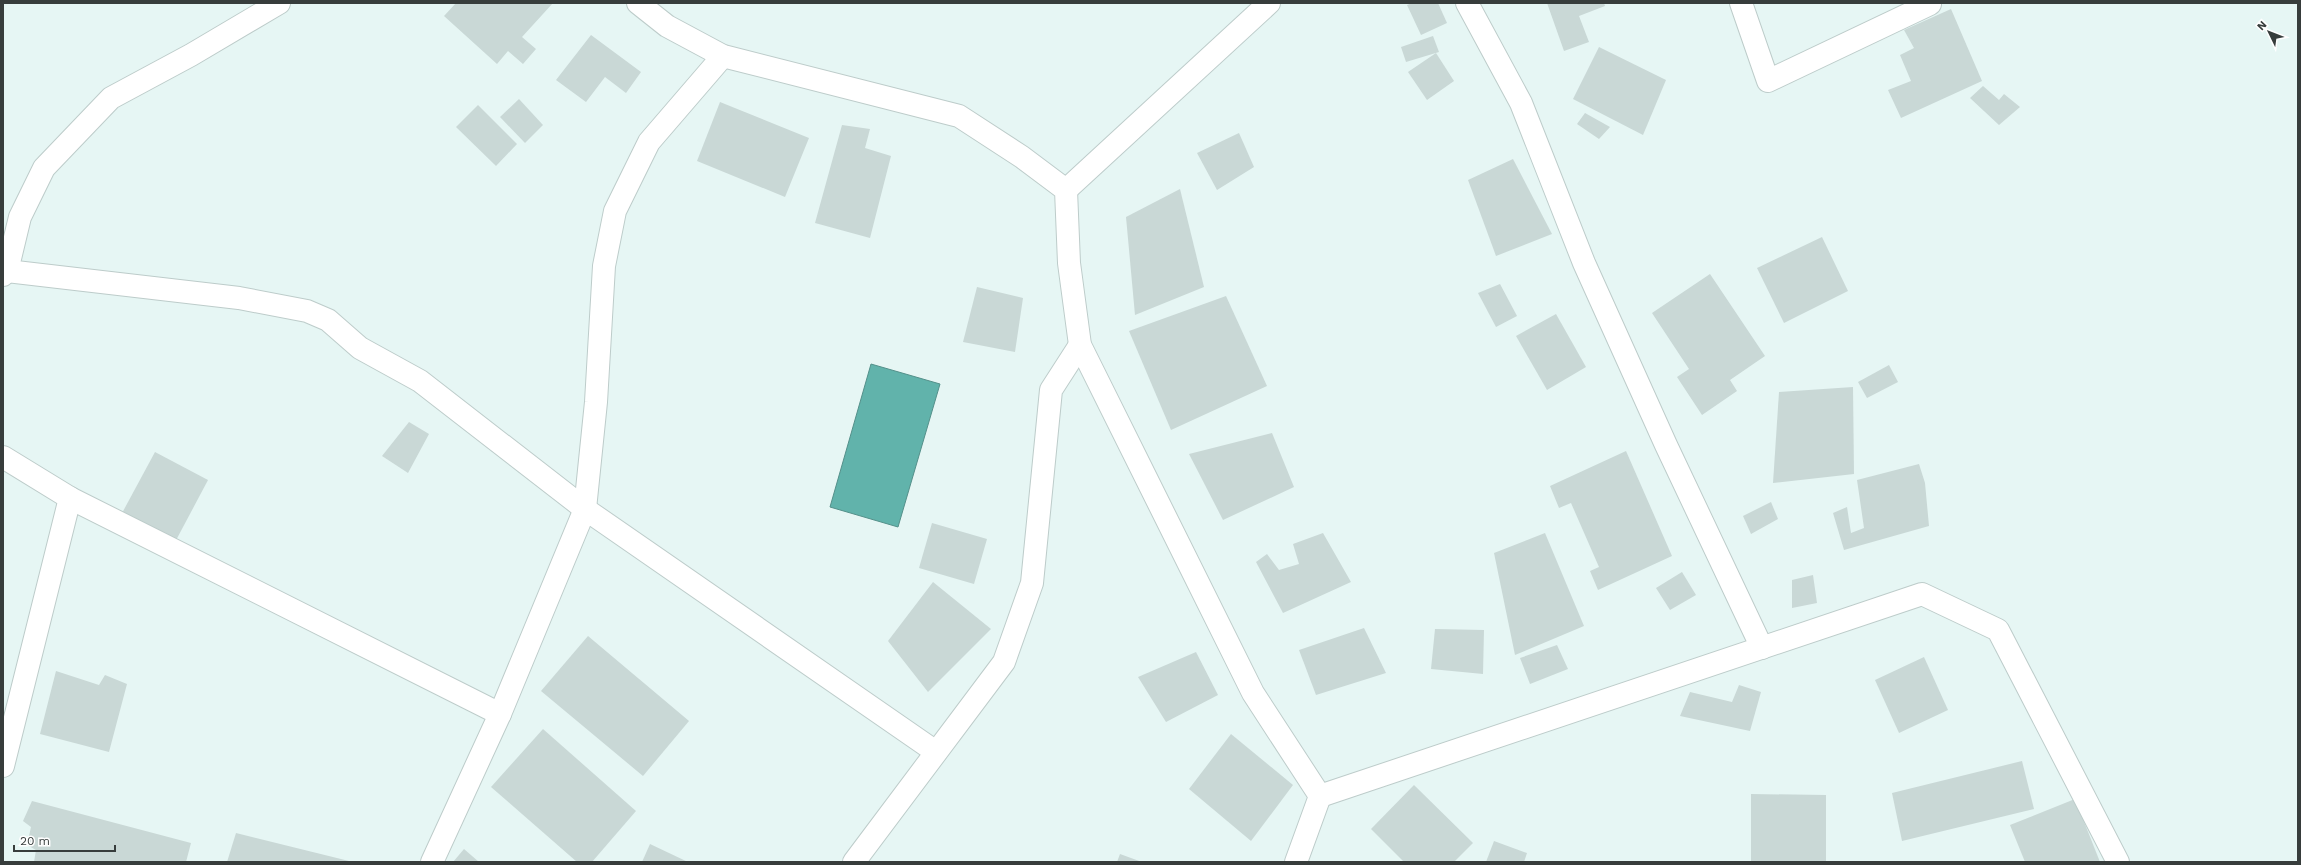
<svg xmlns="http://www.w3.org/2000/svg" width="2301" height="865" font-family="'Work Sans',sans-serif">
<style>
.water{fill:#61b3ab;stroke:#54908a}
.building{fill:#c9d8d6}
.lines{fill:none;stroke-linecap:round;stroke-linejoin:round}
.minor-casing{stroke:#bdccca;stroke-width:24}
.minor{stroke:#fff;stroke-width:22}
</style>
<rect width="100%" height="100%" fill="#e6f6f4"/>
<!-- water -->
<path class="water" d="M871 364 940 384 898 527 830 507Z"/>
<!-- building -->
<g class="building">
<path d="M456 3H553L522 37 536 49 523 64 508 51 497 64 444 16Z"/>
<path d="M1412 3H1438L1447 23 1421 35 1407 5Z"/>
<path d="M1547 3H1604L1605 6 1579 16 1589 42 1564 51Z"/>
<path d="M1951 9 1982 81 1901 118 1888 90 1911 81 1900 55 1914 48 1904 30Z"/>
<path d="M591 35 641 72 626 93 605 77 586 102 556 80Z"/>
<path d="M1433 36 1439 52 1406 62 1401 47Z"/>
<path d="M1599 47 1666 80 1643 135 1573 99Z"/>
<path d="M1436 53 1454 81 1427 100 1408 72Z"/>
<path d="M1983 86 1999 100 2004 94 2020 107 1999 125 1970 98Z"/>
<path d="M519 99 543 125 525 143 500 117Z"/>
<path d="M720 102 809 138 785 197 697 161Z"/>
<path d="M478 105 517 144 496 166 456 127Z"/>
<path d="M1585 113 1610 127 1599 139 1577 124Z"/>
<path d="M842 125 870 129 865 148 891 156 870 238 815 223Z"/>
<path d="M1239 133 1254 167 1217 190 1197 153Z"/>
<path d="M1513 159 1552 234 1496 256 1468 180Z"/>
<path d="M1180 189 1204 287 1135 315 1126 217Z"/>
<path d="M1822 237 1848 291 1784 323 1757 268Z"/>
<path d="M1710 274 1765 356 1730 380 1737 391 1702 415 1677 377 1689 369 1652 313Z"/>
<path d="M1500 284 1517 316 1496 327 1478 293Z"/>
<path d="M977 287 1023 298 1015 352 963 342Z"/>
<path d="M1226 296 1267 386 1171 430 1129 331Z"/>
<path d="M1556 314 1586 367 1547 390 1516 336Z"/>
<path d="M1889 365 1898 382 1867 398 1858 382Z"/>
<path d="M1853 387 1854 474 1773 483 1779 392Z"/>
<path d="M409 422 429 434 408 473 382 456Z"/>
<path d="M1272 433 1294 487 1223 520 1189 454Z"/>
<path d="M1626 451 1672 556 1598 590 1590 571 1599 567 1571 503 1559 508 1550 486Z"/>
<path d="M155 452 208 480 174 544 121 515Z"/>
<path d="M1919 464 1925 483 1929 526 1844 550 1833 513 1847 507 1851 533 1864 528 1857 480Z"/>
<path d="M1771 502 1778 519 1751 534 1743 516Z"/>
<path d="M932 523 987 539 974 584 919 568Z"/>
<path d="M1323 533 1351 582 1283 613 1256 562 1267 554 1279 570 1299 564 1293 544Z"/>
<path d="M1545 533 1584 626 1515 655 1494 553Z"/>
<path d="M1682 572 1696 595 1670 610 1656 588Z"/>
<path d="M1813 575 1817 603 1792 608V580Z"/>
<path d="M933 582 991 629 928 692 888 641Z"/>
<path d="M1364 628 1386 673 1316 695 1299 650Z"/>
<path d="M1435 629 1484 630 1483 674 1431 669Z"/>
<path d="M588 636 689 721 643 776 541 691Z"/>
<path d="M1557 645 1568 669 1530 684 1520 658Z"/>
<path d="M1196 652 1218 695 1166 722 1138 677Z"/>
<path d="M1924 657 1948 710 1899 733 1875 680Z"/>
<path d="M56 671 99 685 105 675 127 684 109 752 40 734Z"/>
<path d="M1739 685 1761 692 1750 731 1680 716 1690 692 1732 702Z"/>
<path d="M543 729 636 811 592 862H577L491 787Z"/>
<path d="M1231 734 1293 785 1251 841 1189 789Z"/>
<path d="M2022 761 2034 809 1902 841 1892 793Z"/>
<path d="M1414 785 1473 843 1454 862H1404L1371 829Z"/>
<path d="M1751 794 1826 795V862H1751Z"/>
<path d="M2075 799 2100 862H2025L2010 825Z"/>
<path d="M32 801 191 843 186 862H34L36 850 27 845 31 827 23 821Z"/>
<path d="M236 833 349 861V862H227Z"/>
<path d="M1494 841 1527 853 1524 862H1486Z"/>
<path d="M650 844 688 862H642Z"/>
<path d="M464 849 479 862H453Z"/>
<path d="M1120 854 1142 862H1117Z"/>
</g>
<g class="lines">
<!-- minor casing -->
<g class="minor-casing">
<g id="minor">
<path d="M638 3 667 26 723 56 959 116 1022 157 1066 190 1069 263 1080 345 1253 693 1320 796 1296 862"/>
<path d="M1467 3 1521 103 1584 263 1666 445 1762 648"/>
<path d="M1741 3 1768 81 1930 4"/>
<path d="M1066 190 1269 3"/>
<path d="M7 271 239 298 307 311 328 320 360 348 420 381 585 509 936 752"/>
<path d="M3 275 7 271 20 217 44 168 111 98 191 55 279 3"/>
<path d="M3 457 70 498 500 714"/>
<path d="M3 766 70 498"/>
<path d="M1320 796 1922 594 1998 630 2118 862"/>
<path d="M432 862 500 714 585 509 596 402 604 266 615 211 649 142 723 56"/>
<path d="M854 862 1004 662 1032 583 1051 390 1080 345"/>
</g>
</g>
<!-- minor -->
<use href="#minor" class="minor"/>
</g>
<!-- border -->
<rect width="2301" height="865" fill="none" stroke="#373d3c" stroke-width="8"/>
<!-- north arrow -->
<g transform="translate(2269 32) rotate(313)" stroke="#ffffff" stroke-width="3" paint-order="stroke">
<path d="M0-3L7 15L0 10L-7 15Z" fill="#373d3c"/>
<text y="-6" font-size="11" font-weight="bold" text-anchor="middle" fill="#373d3c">N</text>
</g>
<!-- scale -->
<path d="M14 845v6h101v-6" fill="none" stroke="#373d3c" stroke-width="2"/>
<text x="20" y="845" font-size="12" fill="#373d3c" stroke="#ffffff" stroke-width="3" paint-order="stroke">20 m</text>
</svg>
